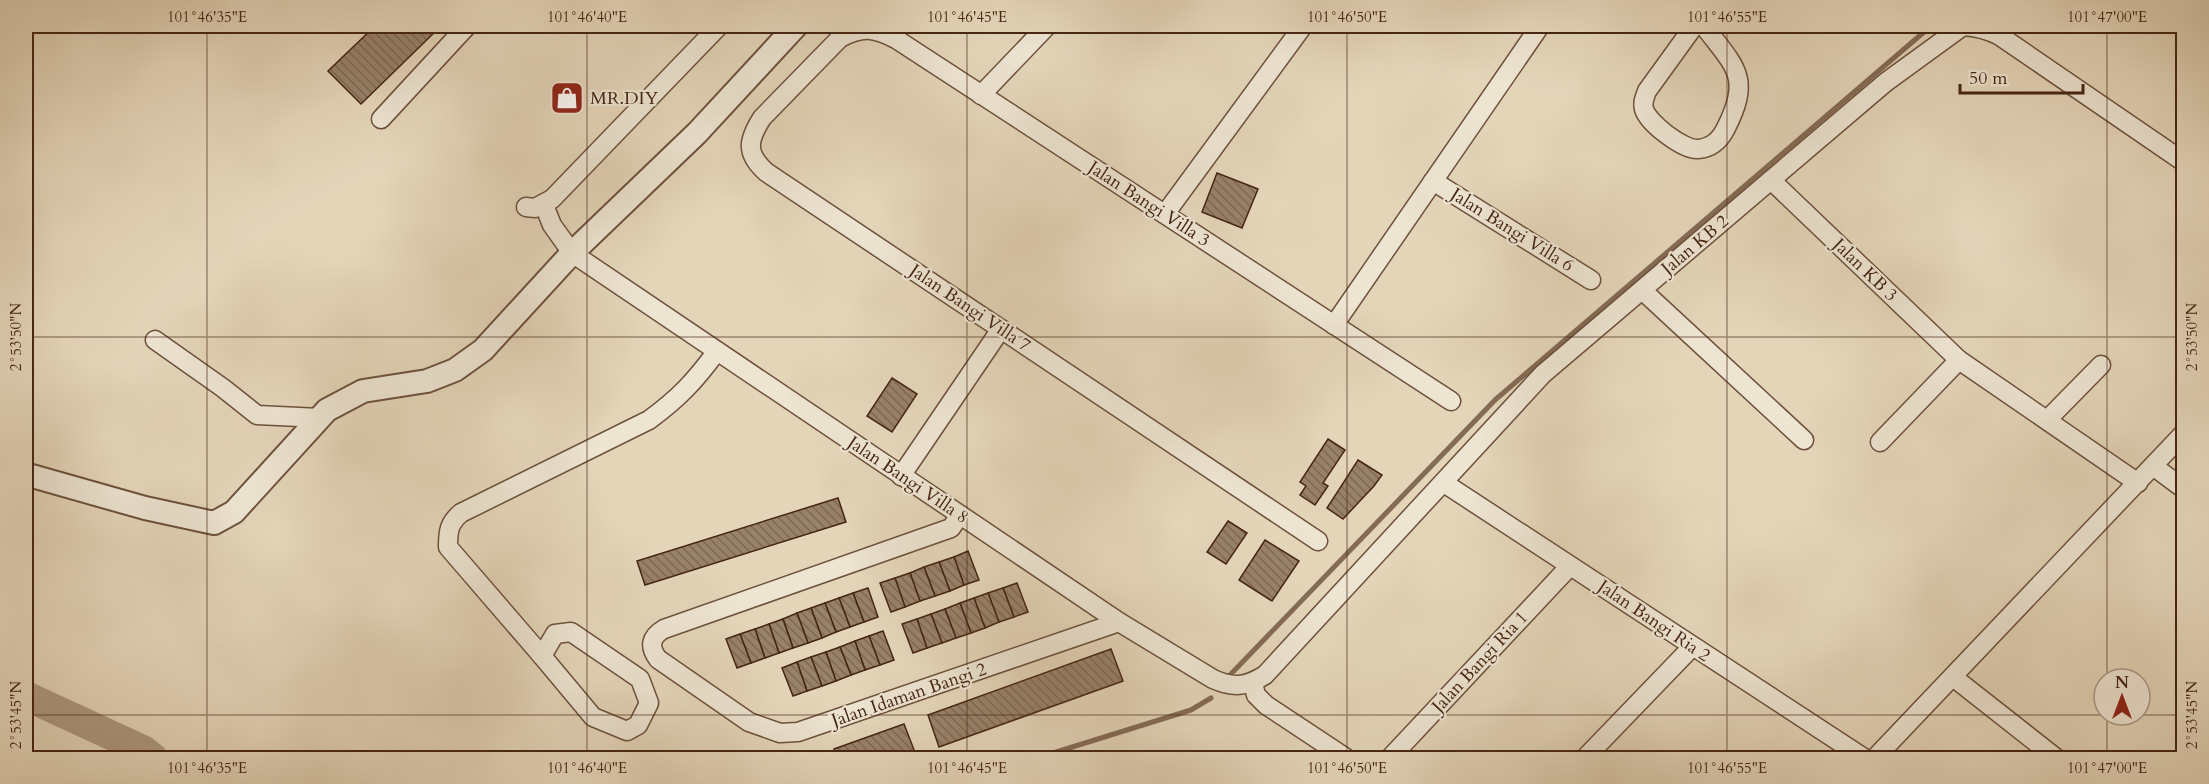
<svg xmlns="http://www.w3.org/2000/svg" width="2209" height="784" font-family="Cardo,serif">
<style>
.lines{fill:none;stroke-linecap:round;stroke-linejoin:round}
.stream{stroke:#846b55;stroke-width:5}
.river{stroke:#ae9981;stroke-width:30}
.building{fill:url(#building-back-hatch);stroke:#452513;stroke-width:1.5}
.minor-casing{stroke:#6d513c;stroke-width:21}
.tertiary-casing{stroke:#6d513c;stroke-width:26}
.minor{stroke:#ede4d2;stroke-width:18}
.tertiary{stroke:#ede4d2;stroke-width:22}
.ticks{fill:none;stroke:#452513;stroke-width:1.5;stroke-opacity:0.45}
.labels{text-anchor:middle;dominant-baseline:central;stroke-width:4.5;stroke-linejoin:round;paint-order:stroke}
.poi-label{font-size:18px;fill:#452513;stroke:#ede4d2;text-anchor:start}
.street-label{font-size:18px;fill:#452513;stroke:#ede4d2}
.neatline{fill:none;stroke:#452513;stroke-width:2}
.ticks-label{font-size:15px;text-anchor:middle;fill:#452513}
</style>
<defs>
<pattern id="building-back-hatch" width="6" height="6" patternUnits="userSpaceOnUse" patternTransform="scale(1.5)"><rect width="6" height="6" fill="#988169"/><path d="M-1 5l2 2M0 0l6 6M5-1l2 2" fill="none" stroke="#7e6955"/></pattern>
</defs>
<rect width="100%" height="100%" fill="#e4d5b9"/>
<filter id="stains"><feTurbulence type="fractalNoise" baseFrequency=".00333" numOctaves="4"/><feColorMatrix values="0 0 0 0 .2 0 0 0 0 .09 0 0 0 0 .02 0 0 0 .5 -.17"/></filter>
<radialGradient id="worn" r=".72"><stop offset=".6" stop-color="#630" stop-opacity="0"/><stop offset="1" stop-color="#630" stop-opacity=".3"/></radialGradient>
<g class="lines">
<!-- stream -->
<g class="stream">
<path d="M1230 675 1495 400 1931 26"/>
<path d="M1037 758 1191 710 1211 698"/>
</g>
<!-- river -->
<path class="river" d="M26 696 143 750 153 758"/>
</g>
<!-- building -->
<g class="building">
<path d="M375 26H441L361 104 328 71Z"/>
<path d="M1217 173 1258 189 1242 228 1202 212Z"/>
<path d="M892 378 917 394 892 432 867 416Z"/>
<path d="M1328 439 1345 450 1323 483 1328 486 1315 505 1300 495 1306 486 1300 482Z"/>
<path d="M1358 460 1382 475 1374 486 1343 519 1327 508Z"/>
<path d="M838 498 846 522 645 585 637 561Z"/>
<path d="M1228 521 1247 533 1226 564 1207 552Z"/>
<path d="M1265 540 1299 561 1272 601 1239 580Z"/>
<path d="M968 551 979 580 964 585 954 557Z"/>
<path d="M954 557 964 585 950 591 939 562Z"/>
<path d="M939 562 950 591 935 596 924 567Z"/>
<path d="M924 567 935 596 920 601 910 573Z"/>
<path d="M910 573 920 601 905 607 895 578Z"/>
<path d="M895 578 905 607 891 612 880 583Z"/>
<path d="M1017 583 1028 612 1014 617 1003 588Z"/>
<path d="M868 588 878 617 864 622 853 593Z"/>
<path d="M1003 588 1014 617 999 622 988 593Z"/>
<path d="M853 593 864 622 850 627 839 598Z"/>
<path d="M988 593 999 622 985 628 974 598Z"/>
<path d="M839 598 850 627 836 632 825 603Z"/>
<path d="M974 598 985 628 971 633 960 603Z"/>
<path d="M825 603 836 632 822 638 811 608Z"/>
<path d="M960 603 971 633 956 638 945 609Z"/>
<path d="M811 608 822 638 808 643 797 613Z"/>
<path d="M945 609 956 638 942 643 931 614Z"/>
<path d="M797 613 808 643 793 648 783 619Z"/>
<path d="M931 614 942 643 927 648 917 619Z"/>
<path d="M783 619 793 648 779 653 769 624Z"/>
<path d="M917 619 927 648 913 653 902 624Z"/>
<path d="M769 624 779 653 765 658 755 629Z"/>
<path d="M755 629 765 658 751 663 740 634Z"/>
<path d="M883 631 894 660 880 665 869 636Z"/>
<path d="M740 634 751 663 737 668 726 639Z"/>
<path d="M869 636 880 665 865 670 855 641Z"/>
<path d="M855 641 865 670 851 675 840 647Z"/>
<path d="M840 647 851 675 836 681 826 652Z"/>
<path d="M1111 649 1123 681 939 747 928 715Z"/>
<path d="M826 652 836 681 822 686 811 657Z"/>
<path d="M811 657 822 686 807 691 797 662Z"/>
<path d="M797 662 807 691 793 696 782 668Z"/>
<path d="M904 724 916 755 907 758H837L834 749Z"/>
</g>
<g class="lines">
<!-- minor casing -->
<g class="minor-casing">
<g id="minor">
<path d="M1694 26 1647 91C1645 97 1642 102 1644 109 1648 123 1683 150 1698 149 1712 148 1720 140 1726 128 1752 77 1735 67 1704 26"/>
<path d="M1963 26C1977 27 1987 29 2000 36L2184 162"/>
<path d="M981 95 1047 26"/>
<path d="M381 119 467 26"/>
<path d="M1771 180 1959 360 1880 442"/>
<path d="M1433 181 1591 280"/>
<path d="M544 205 552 225 572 253 1119 622 1213 679C1233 688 1246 687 1265 675L1543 374 1886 82 1963 26"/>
<path d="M526 207 535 208 552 199 719 26"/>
<path d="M1165 214 1303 26"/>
<path d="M1642 290 1804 440"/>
<path d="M1334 325 1540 26"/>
<path d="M155 340 223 388 257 415 320 418"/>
<path d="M1959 360 2138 483"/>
<path d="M2047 420 2101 365"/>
<path d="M2153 466 2184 489"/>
<path d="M901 476 1001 329"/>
<path d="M1444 483 1864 758"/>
<path d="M960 515 951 528 664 629C650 637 649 647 658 659L749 722 780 733 798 732 1119 622"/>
<path d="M1318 541 766 172C745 153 748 140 762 118L840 38C863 26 874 28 896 39L1451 401"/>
<path d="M571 632 640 679 649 703 638 725 627 731 593 717 542 656 555 634Z"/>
<path d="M542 656 448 547C448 531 449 523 461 513L649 420C679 398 695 381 717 351"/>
<path d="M1953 677 2056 758"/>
<path d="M1253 683 1256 695 1266 705 1346 758"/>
<path d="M1390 758 1570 566"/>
<path d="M1585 758 1692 647"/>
<path d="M1875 758 2184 433"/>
</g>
</g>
<!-- tertiary casing -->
<g class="tertiary-casing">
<path id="tertiary" d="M26 476H32L145 508 214 523 234 512 327 410 363 391 427 381 455 370 483 350 572 253 697 133 796 26"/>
</g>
<!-- minor -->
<use href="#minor" class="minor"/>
<!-- tertiary -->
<use href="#tertiary" class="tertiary"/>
</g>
<!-- ticks -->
<path class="ticks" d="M207 26V758M587 26V758M967 26V758M1347 26V758M1727 26V758M2107 26V679M26 337H2184M26 715H2104M2107 715V758M2140 715H2184"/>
<!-- icons -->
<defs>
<g id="shop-square" transform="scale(1.725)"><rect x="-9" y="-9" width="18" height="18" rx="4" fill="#8f2418" stroke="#ede4d2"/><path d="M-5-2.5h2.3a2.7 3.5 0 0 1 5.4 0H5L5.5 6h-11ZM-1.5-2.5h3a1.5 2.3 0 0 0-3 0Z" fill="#fff"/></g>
</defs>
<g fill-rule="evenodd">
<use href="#shop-square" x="567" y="98"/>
</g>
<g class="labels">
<!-- poi labels -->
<g class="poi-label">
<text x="590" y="98">MR.DIY</text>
</g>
<!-- street labels -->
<g class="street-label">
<text transform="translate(1149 204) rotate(33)">Jalan Bangi Villa 3</text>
<text transform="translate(1512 230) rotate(32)">Jalan Bangi Villa 6</text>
<text transform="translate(1695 245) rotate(-40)">Jalan KB 2</text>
<text transform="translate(1865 270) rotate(44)">Jalan KB 3</text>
<text transform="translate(970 308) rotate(34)">Jalan Bangi Villa 7</text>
<text transform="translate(908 480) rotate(34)">Jalan Bangi Villa 8</text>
<text transform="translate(1654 621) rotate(34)">Jalan Bangi Ria 2</text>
<text transform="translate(1480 662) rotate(-47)">Jalan Bangi Ria 1</text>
<text transform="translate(909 695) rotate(-19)">Jalan Idaman Bangi 2</text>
</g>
</g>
<!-- margin -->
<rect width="2209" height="784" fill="none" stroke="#e4d5b9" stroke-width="66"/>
<!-- north arrow -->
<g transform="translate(2122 697)"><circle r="28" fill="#ede4d2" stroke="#aa9886" stroke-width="1.5"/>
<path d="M0-4.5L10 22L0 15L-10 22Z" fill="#8f2418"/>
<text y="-9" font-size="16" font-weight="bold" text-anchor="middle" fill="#452513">N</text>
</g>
<!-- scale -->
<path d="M1960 84v9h123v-9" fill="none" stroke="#452513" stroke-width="3"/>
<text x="1969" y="84" font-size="18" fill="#452513" stroke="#ede4d2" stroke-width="4.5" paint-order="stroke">50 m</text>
<rect x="33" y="33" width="2143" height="718" class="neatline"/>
<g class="ticks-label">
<text x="207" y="22">101°46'35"E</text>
<text x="587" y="22">101°46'40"E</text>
<text x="967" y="22">101°46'45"E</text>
<text x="1347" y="22">101°46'50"E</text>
<text x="1727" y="22">101°46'55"E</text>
<text x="2107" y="22">101°47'00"E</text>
<text transform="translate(16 337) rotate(-90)" y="5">2°53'50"N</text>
<text transform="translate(2192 337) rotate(-90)" y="5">2°53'50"N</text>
<text transform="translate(16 715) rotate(-90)" y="5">2°53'45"N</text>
<text transform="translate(2192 715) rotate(-90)" y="5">2°53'45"N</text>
<text x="207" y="773">101°46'35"E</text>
<text x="587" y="773">101°46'40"E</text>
<text x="967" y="773">101°46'45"E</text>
<text x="1347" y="773">101°46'50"E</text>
<text x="1727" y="773">101°46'55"E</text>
<text x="2107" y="773">101°47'00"E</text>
</g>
<rect width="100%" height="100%" filter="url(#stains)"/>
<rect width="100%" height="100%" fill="url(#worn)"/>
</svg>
